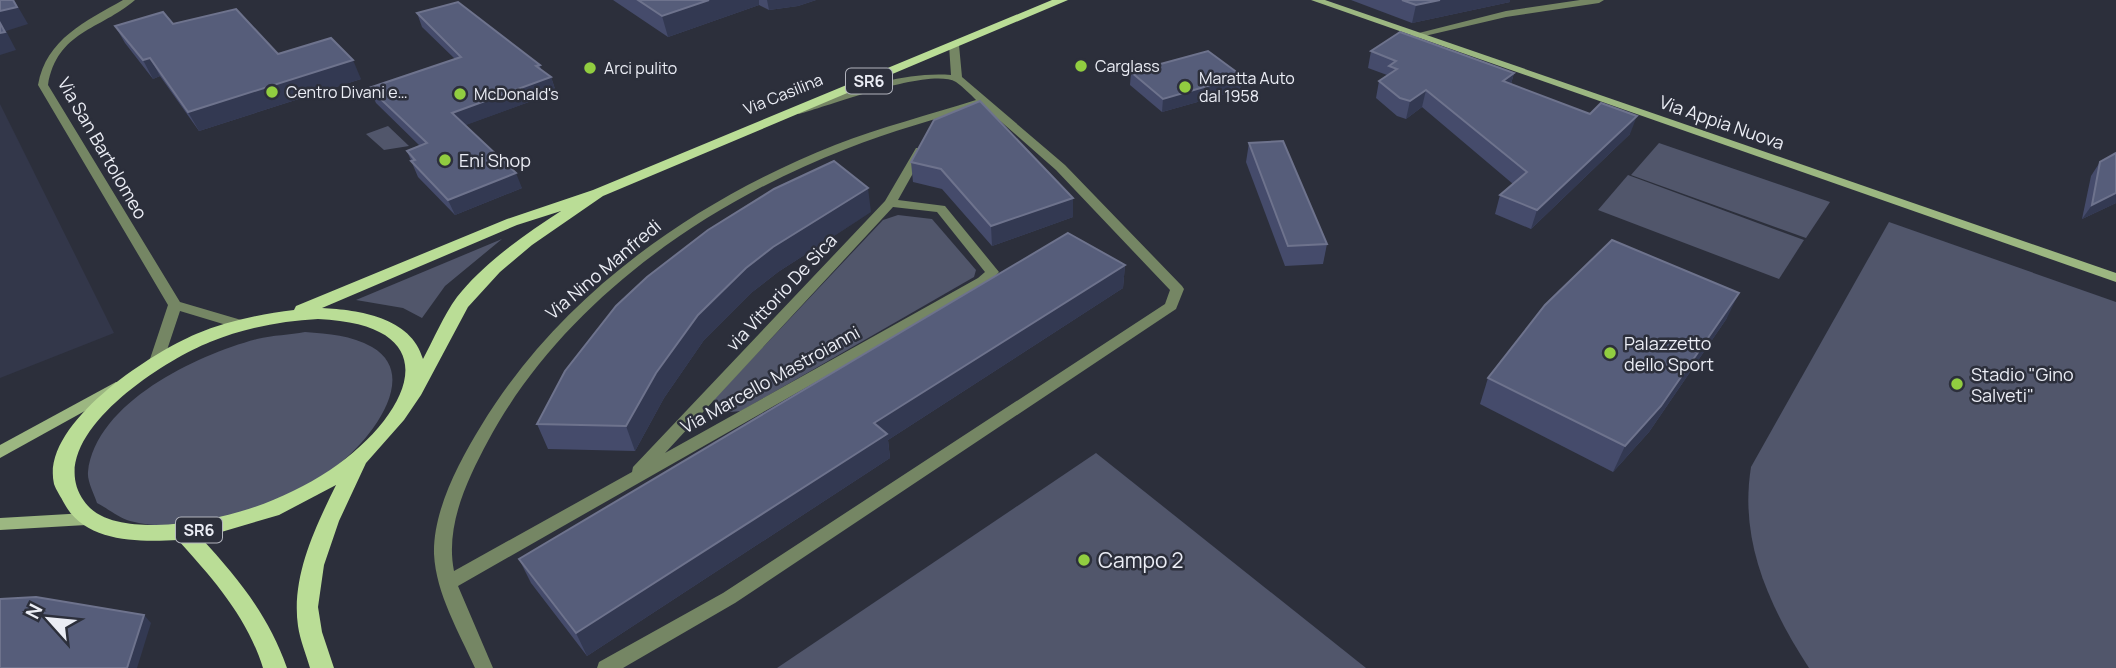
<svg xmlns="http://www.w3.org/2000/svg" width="2116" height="668" font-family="Manrope,sans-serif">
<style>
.built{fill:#33374a}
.green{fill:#51566b}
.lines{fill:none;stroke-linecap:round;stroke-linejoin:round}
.street{fill:#758664;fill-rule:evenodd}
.secondary{fill:#9cb781;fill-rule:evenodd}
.primary{fill:#badd96;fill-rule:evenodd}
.wall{fill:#454b6b}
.shaded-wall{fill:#333952}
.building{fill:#565d7a;stroke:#6e738d;stroke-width:2}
.poi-dot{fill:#91cd40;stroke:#2c2f3b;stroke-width:2.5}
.labels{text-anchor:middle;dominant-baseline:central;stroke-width:5;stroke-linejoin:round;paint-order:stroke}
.far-poi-label{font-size:16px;fill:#ebedf5;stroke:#2c2f3b;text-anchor:start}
.shield{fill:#2c2f3b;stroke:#b2b4bd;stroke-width:2}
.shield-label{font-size:16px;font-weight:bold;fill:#ebedf5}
.far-street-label{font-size:16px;fill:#ebedf5;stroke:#2c2f3b}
.street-label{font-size:18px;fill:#ebedf5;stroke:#2c2f3b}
.poi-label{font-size:18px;fill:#ebedf5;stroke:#2c2f3b;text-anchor:start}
.near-poi-label{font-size:21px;fill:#ebedf5;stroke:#2c2f3b;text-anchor:start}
</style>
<rect width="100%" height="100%" fill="#2c2f3b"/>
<!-- built -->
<path class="built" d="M0 104 114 333 0 378Z"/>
<!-- green -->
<g class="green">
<path d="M388 126 409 146 384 150 366 134Z"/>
<path d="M1659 143 1830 202 1806 238 1631 175Z"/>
<path d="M1628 175 1804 240 1779 279 1598 210Z"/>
<path d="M898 215 932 219 976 270 974 277 741 411 720 413 713 404 715 398 883 220Z"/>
<path d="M1889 222 2116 302V668H1809C1769 606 1739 541 1751 467Z"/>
<path d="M502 239 445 286 422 318 403 308 356 300Z"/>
<path d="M305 332C329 334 351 335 372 347 422 376 368 442 339 464 288 504 194 538 130 521 119 518 107 508 97 503 94 494 87 481 88 472 96 402 197 355 257 339 273 335 290 335 305 332Z"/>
<path d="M1096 453 1366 668H777Z"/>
</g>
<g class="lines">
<!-- street -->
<g class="street">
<path d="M123 0H135C100 30 57 31 48 85L180 302 248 322 250 325 243 330 180 311 163 362 156 367 149 362 168 305 38 85C46 39 86 21 123 0Z"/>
<path d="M1580 0H1604L1599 3 1506 17 1416 38 1411 35 1506 11Z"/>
<path d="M954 42 959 45 962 77 1065 165 1182 286 1184 289 1176 309 735 603 623 668H597L599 662 723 593 1165 304 1170 290 1056 170 982 105C937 119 891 131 846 149 704 204 562 303 488 441 467 480 445 526 454 571L632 472 633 467 885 201 916 148H924L926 150 898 200 945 206 999 272 988 284 458 586 493 668H475C459 632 436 594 434 554 433 510 459 462 481 426 561 294 694 201 835 145 881 127 929 115 976 100 970 94 963 87 956 82 929 67 830 106 799 114L794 111C803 104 818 102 829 98 869 85 909 72 951 75L949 45ZM893 207 937 212 985 272 978 278 665 453Z"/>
</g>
<!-- secondary -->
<g class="secondary">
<path d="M1311 0H1325L2116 273V282Z"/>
<path d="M116 382 121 383 123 387 121 391 0 458V445Z"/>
<path d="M86 513 92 514 94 519 92 524 86 525 0 530V518Z"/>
</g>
<!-- primary -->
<path class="primary" d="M1052 0H1068L603 196 532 245 500 272 468 307 421 395 404 420 366 463 339 521 324 565 318 607 322 632 334 668H310C306 654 300 640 298 626 291 577 315 528 336 485L279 515 201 538C238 578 269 616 287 668H263C247 617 214 580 178 540 139 542 85 543 64 503 61 497 56 490 54 484 40 424 151 353 196 334 227 321 261 314 294 310L296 306 507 219 593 190ZM561 211C524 235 485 262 457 297 443 316 434 339 423 359 411 317 359 310 322 308L517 225ZM318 319C454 325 410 416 330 470 278 504 219 523 156 525 132 525 99 523 84 501 40 439 162 361 210 342 244 328 281 321 318 319Z"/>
</g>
<!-- wall -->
<g class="wall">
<path d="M613 0H816L798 6 769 10 759 5 668 37Z"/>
<path d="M1351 0H1510V2L1412 23Z"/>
<path d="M417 13 540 65 541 70 551 77 556 92 465 125 522 188 455 215 418 177 407 151 420 146 376 103 369 88 455 59 422 27Z"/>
<path d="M173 24 278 54 361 79 199 131 160 76 153 79 125 43 115 26Z"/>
<path d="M1371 51 1514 73 1511 84 1630 134 1531 229 1495 214 1500 195 1513 184 1422 107 1406 119 1397 116 1376 98 1379 81 1387 75 1368 68Z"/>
<path d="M1131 72 1242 76 1240 90 1162 112 1130 85Z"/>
<path d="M1249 143 1327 244 1323 264 1285 266 1246 162Z"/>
<path d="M2116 153V203L2082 219 2091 176 2100 162Z"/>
<path d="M911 162 1073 198V217L992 246 942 189 913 182Z"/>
<path d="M871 212 778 272 751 293 704 340 664 398 635 451 548 449 537 424Z"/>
<path d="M1125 265 1123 288 888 440 890 458 587 656 531 583 519 559Z"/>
<path d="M1727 318 1649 432 1613 472 1480 404 1488 378Z"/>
</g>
<!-- shaded-wall -->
<g class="shaded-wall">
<path d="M14 0 28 24 6 31 16 50 0 55V11Z"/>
<path d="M709 0H759V5L668 37 662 16Z"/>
<path d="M767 0H816L798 6 769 10Z"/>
<path d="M1440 0H1510V2L1412 23 1416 5Z"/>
<path d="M150 58 160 76 153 79 143 60Z"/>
<path d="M353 60 361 79 199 131 188 112Z"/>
<path d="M1514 73 1509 90 1503 81Z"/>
<path d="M1242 76 1240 90 1162 112 1163 99Z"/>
<path d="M551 77 556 92 458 128 452 113Z"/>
<path d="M1426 90 1422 107 1406 119 1410 101Z"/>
<path d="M1637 116 1630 134 1531 229 1537 210Z"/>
<path d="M516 173 522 188 455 215 448 200Z"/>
<path d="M868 188 871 212 778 272 751 293 704 340 664 398 635 451 626 426 656 373 698 315 746 268 773 247Z"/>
<path d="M2116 193V203L2082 219 2092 205Z"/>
<path d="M1073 198V217L992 246 991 226Z"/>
<path d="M1125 265 1123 288 888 440 890 458 587 656 576 633 874 423Z"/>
<path d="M1739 293 1727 318 1649 432 1613 472 1625 446Z"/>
<path d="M144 615 151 623 137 668H127Z"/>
</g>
<!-- building -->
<g class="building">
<path d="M0 0H13L17 7 0 11Z"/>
<path d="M638 0H709L662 16Z"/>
<path d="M1402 0H1440L1416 5Z"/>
<path d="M458 2 540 65 536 66 551 77 452 113 516 173 448 200 411 161 415 160 407 151 427 143 369 88 461 57 417 13Z"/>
<path d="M236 9 278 54 331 38 353 60 188 112 150 58 143 60 115 26 163 12 173 24Z"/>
<path d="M0 23 5 32 0 33Z"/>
<path d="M1400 32 1514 73 1503 81 1590 114 1601 103 1637 116 1537 210 1500 195 1527 172 1426 90 1410 101 1400 98 1379 81 1397 69 1389 66 1396 61 1371 51Z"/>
<path d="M1208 51 1242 76 1163 99 1131 72Z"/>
<path d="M980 101 1073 198 991 226 941 169 911 162 934 120Z"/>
<path d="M1283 141 1327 244 1288 246 1249 143Z"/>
<path d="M2116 153V193L2092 205 2100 162Z"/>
<path d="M834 161 868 188 773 247 746 268 698 315 656 373 626 426 537 424 565 371 616 306 647 277 708 230 774 189Z"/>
<path d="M1068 233 1125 265 874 423 887 434 576 633 519 559Z"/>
<path d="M1612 240 1739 293 1661 406 1625 446 1488 378 1545 305Z"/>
<path d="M36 597 144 615 127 668H0V599Z"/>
</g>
<!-- markers -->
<g class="poi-dot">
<circle cx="1081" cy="66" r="7"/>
<circle cx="590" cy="68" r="7"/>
<circle cx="1185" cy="87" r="7"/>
<circle cx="272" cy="92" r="7"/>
<circle cx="460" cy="94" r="7"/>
<circle cx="445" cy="160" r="7"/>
<circle cx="1610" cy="353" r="7"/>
<circle cx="1957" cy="384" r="7"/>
<circle cx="1084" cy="560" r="7"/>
</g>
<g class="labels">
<!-- far-poi labels -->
<g class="far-poi-label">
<text x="1095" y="66">Carglass</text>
<text x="604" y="68">Arci pulito</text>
<text x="1199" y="78">Maratta Auto<tspan x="1199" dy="18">dal 1958</tspan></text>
<text x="286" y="92">Centro Divani e…</text>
<text x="474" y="94">McDonald's</text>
</g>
<!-- shield labels -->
<g class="shield">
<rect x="846" y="68.5" width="46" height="25" rx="5"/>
<rect x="176" y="517.5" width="46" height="25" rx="5"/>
</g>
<g class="shield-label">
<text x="869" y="81">SR6</text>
<text x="199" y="530">SR6</text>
</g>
<!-- far-street labels -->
<g class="far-street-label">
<text transform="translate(783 94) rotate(-22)">Via Casilina</text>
</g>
<!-- street labels -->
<g class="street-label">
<text transform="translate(1722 122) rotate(19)">Via Appia Nuova</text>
<text transform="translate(103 148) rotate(60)">Via San Bartolomeo</text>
<text transform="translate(603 269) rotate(-40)">Via Nino Manfredi</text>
<text transform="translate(781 292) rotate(-47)">via Vittorio De Sica</text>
<text transform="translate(770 379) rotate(-29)">Via Marcello Mastroianni</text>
</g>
<!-- poi labels -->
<g class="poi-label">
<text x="459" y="160">Eni Shop</text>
<text x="1624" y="343">Palazzetto<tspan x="1624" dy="21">dello Sport</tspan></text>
<text x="1971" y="374">Stadio "Gino<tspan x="1971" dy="21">Salveti"</tspan></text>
</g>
<!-- near-poi labels -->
<g class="near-poi-label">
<text x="1098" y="560">Campo 2</text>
</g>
</g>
<!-- north arrow -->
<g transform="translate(49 619) rotate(297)" stroke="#2c2f3b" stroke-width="5" paint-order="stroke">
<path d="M0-5L12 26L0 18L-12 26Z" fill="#ebedf5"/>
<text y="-10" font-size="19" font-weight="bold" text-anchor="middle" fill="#ebedf5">N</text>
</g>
</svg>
